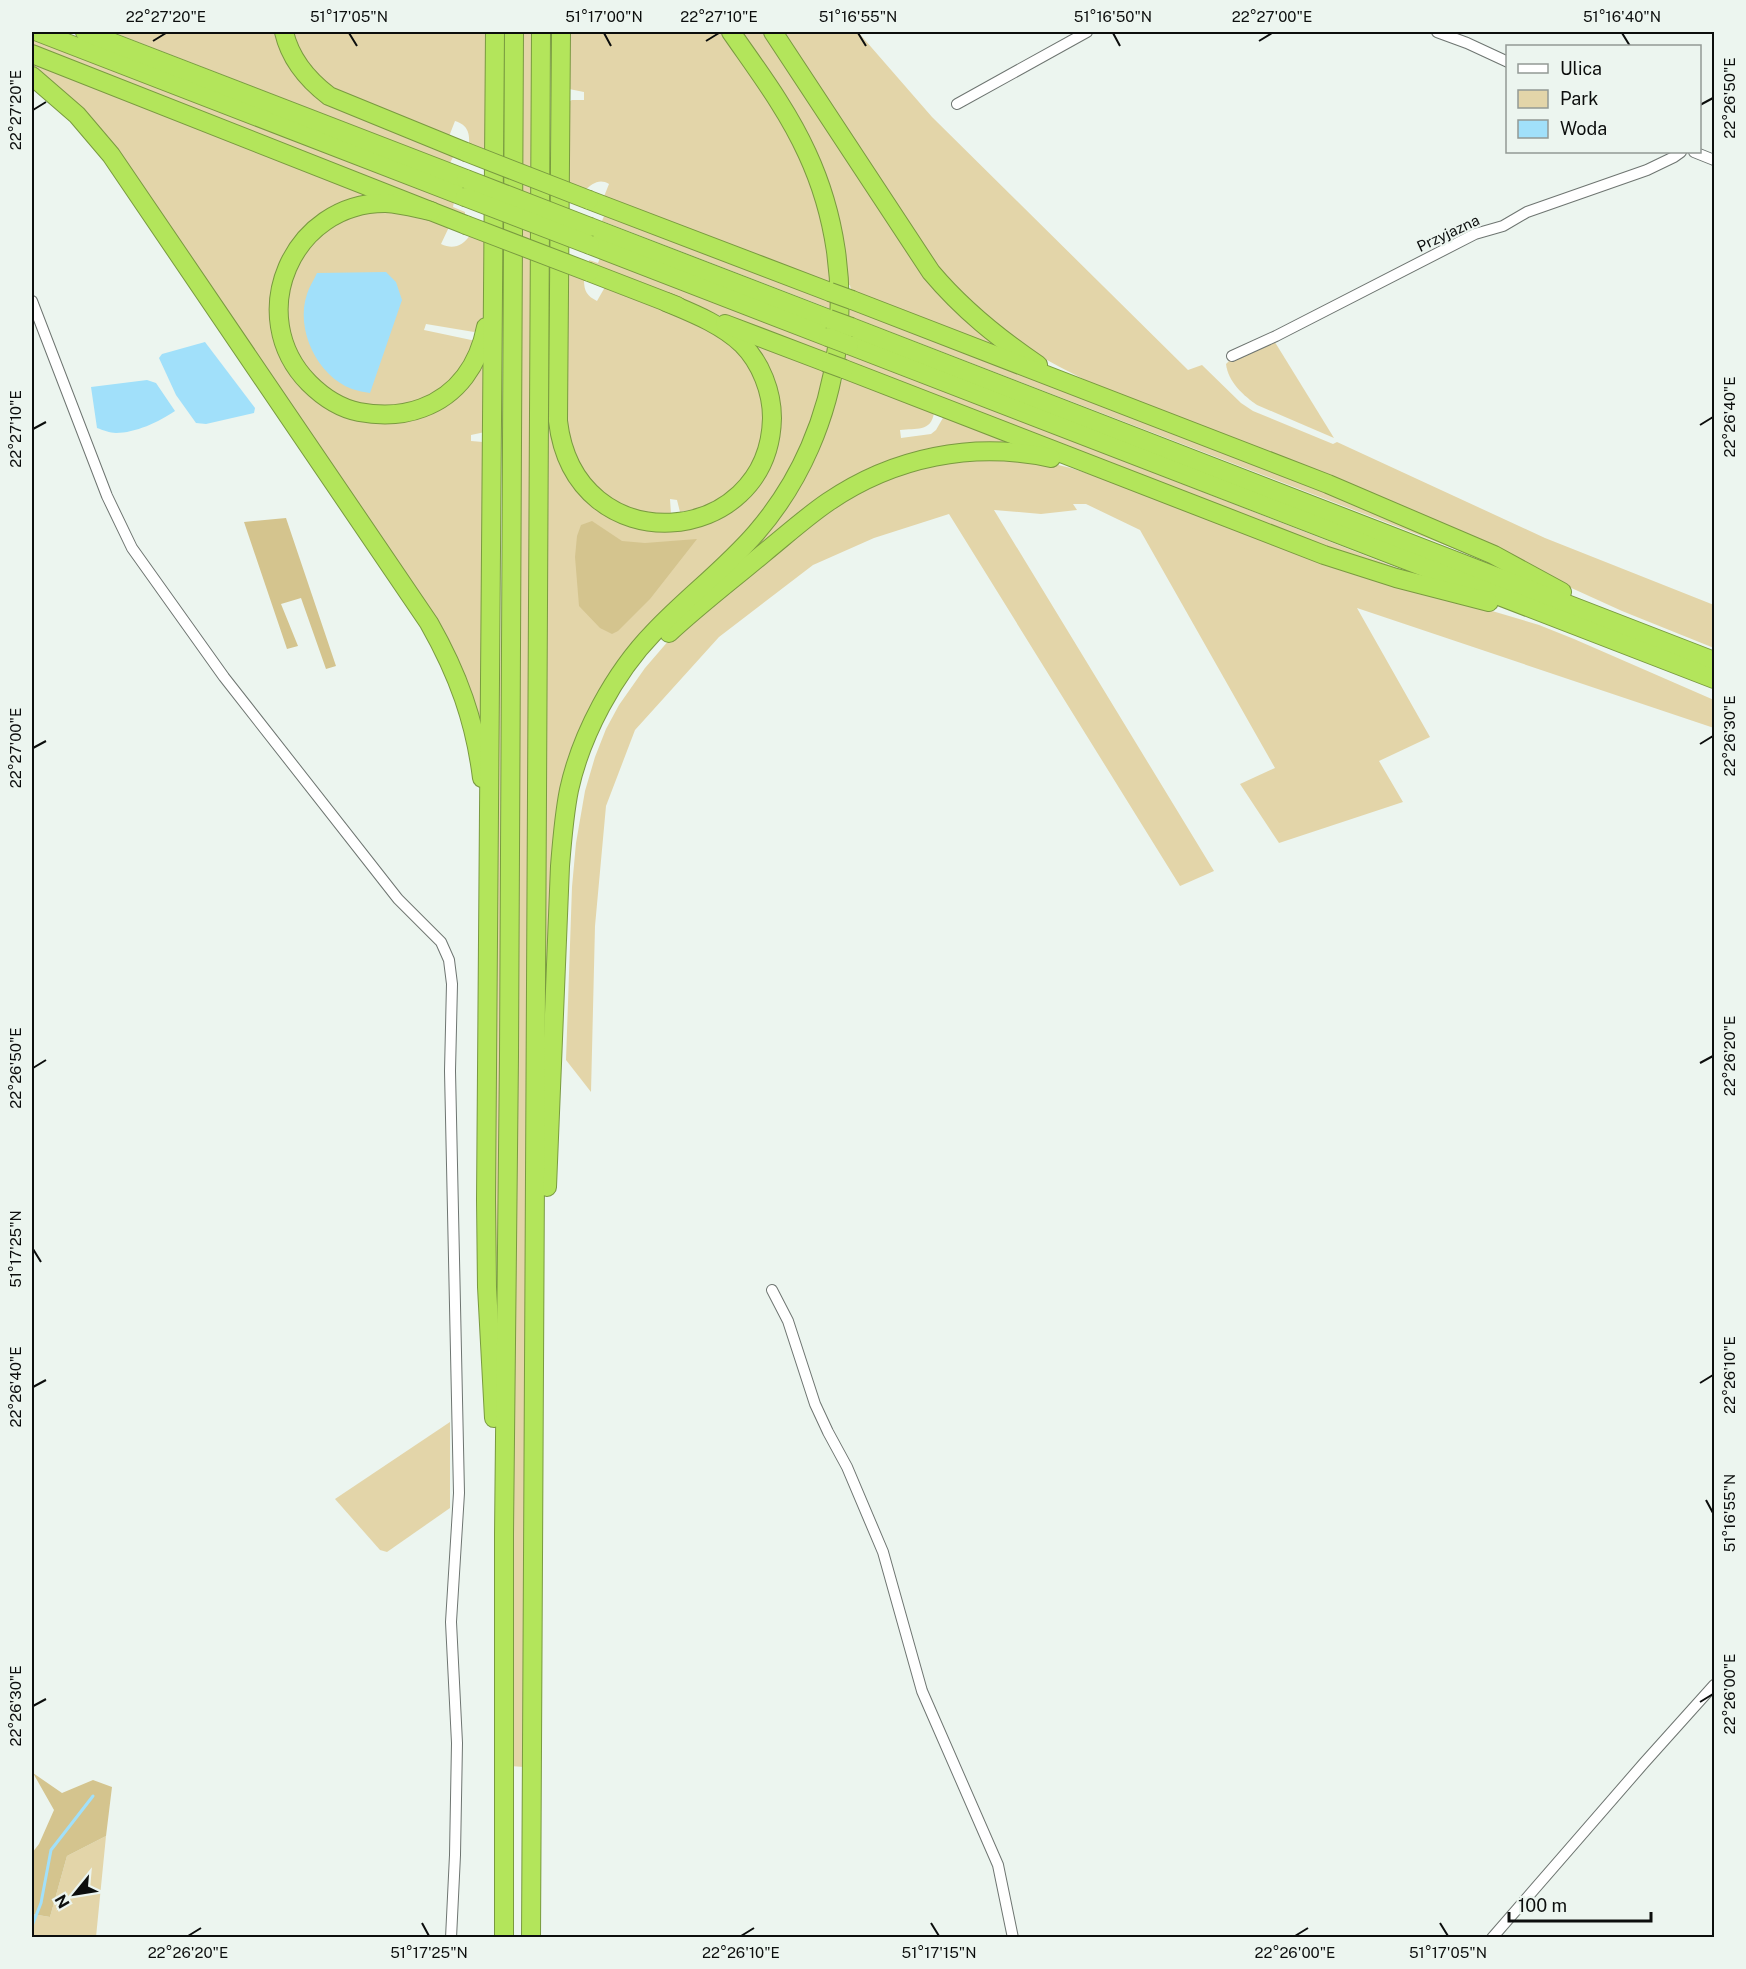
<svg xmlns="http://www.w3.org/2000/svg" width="1746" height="1969" font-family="'Public Sans',sans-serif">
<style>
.green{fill:#e3d5a9}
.forest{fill:#d4c48e}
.water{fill:#a1e0fa}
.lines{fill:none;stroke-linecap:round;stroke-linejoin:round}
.stream{stroke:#a1e0fa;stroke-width:3}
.minor-casing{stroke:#6e7571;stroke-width:12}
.motorway-casing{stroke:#799a40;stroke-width:20}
.minor{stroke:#fff;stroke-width:10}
.motorway{stroke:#b3e55b;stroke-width:18}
.motorway-bridge-casing{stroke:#799a40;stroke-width:20;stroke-linecap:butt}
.motorway-bridge{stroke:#b3e55b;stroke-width:18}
.ticks{fill:none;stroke:#0c0e0d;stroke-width:2}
.labels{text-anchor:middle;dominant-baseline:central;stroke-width:4.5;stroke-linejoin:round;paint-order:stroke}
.street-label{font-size:15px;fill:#0c0e0d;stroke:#ecf5ef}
.neatline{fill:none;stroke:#0c0e0d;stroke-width:2}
.ticks-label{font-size:15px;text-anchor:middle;fill:#0c0e0d}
</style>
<rect width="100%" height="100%" fill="#ecf5ef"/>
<!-- green -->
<g class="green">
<path d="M112 32H279L296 71 466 157 465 162 453 157 450 163Z"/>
<path d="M290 32H486L485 153 469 146C470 133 468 125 455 121L448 139 342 97 305 65Z"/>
<path d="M498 32H504V264L499 492 501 679 499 1212 496 1274 498 1340 491 1273Z"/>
<path d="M519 32H536L524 1767 510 1766Z"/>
<path d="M552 32H557L555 423 613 516 710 518 775 433 742 335 828 370 813 423 774 500 723 559 582 733 545 1078V523L549 422Z"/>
<path d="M567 32H724L786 126 806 167 829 245 831 287 603 199 609 184C599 178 592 184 584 191L566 184 568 102 572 100H584V92L569 89Z"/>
<path d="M742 32H769L907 246 1014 353 852 295 850 285H848C844 228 829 171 801 121 784 90 762 61 742 32Z"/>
<path d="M782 32H858L932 117 1188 370 1202 365 1241 403 1253 411 1333 444 1337 442 1545 538 1714 605V648L1622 611 1567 586 1104 389C1056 366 1009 342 971 305 960 294 950 282 940 270Z"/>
<path d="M32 38 454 202 453 207 465 212V219L32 50Z"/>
<path d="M32 61 384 198 319 219 274 319 316 397 412 417 486 351 485 432 471 435V441L483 442 485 751 472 703 163 218 32 67Z"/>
<path d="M589 204 1428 530 1528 577 602 221 604 216 589 210Z"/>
<path d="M374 210 415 214 449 227 441 244C453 250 463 246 470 235L484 241V306L482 325 474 332 426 324 424 330 476 341 469 362 433 396 404 407 356 405 325 389 299 361 285 326 289 277 303 250 335 222Z"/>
<path d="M600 258C881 367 1161 475 1443 586L1361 564 589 265V260L598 263Z"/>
<path d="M566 272 584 280C584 291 587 296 597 301L605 287 699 323 720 334 743 356 761 390 765 412 759 451 742 482 715 505 680 512 677 500 670 499 671 514 643 515 598 491 579 468 566 430Z"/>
<path d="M1273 339 1334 438 1257 405C1244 396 1228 382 1226 364L1229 361Z"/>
<path d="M843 376 934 413C931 432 916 428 900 430L901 438 931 434 936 430 944 416 1032 448 906 459 725 578C768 534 806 489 827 429 833 412 837 393 843 376Z"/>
<path d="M945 459H1033L1071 468 1482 608 1539 625 1574 639 1714 700V728L1357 608 1430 737 1379 761 1403 802 1279 843 1240 784 1275 768 1140 530 1086 504H1073L1077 510 1041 514 994 510 1214 871 1180 886 949 514 874 538 813 565 719 637 635 730 606 806 595 926 591 1092 566 1060 572 887 576 843 585 791 595 757 606 729 619 705 645 668 670 639 813 520 870 484Z"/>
<path d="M450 1422V1508L387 1552 380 1550 335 1499Z"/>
<path d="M106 1836 96 1937H32V1914L50 1917 67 1856Z"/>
</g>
<!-- forest -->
<g class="forest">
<path d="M286 518 336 666 326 669 301 598 281 604 298 646 287 649 244 522Z"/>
<path d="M592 521 622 541 645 543 697 539 650 599 618 631 612 634 600 628 579 606 575 557 577 536 581 525Z"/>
<path d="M33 1773 62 1793 93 1780 112 1787 106 1836 67 1856 50 1917 32 1914V1853L39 1844 54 1810Z"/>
</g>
<!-- water -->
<g class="water">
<path d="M386 272 396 282 402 300 370 393C364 392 358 391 352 389 317 376 295 329 307 294 309 287 314 280 317 273Z"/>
<path d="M205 342 255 408 254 413 206 424 196 423 176 395 159 358 162 354Z"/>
<path d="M147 380 156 383 175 411C159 422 135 433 116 433 110 433 103 430 97 428L91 387Z"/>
</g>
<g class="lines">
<!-- stream -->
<path class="stream" d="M32 1926 41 1903 51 1850 93 1796"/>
<!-- minor casing -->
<g class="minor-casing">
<g id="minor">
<path d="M1437 32 1467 43 1508 62"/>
<path d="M957 104 1087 32"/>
<path d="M1694 152 1714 160"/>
<path d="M32 301 107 496 132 548 224 677 398 899 441 942 449 960 452 984 450 1071 459 1493 451 1622 457 1743 455 1855 451 1938"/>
<path d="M1232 356 1276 336 1475 234 1503 226 1527 212 1647 170 1674 157 1681 152"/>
<path d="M772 1290 788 1321 815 1404 828 1432 847 1467 883 1552 922 1691 998 1865 1013 1938"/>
<path d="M1492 1938 1644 1763 1714 1685"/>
</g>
</g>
<!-- motorway casing -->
<g class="motorway-casing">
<g id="motorway">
<path d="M38 32 465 197"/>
<path d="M85 32 466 179"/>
<path d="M284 32C290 58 308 80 329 96L466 152"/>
<path d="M561 32 558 421C575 565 769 549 772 418 772 392 761 363 742 344 721 324 692 313 666 302"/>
<path d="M773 32 931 272C963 310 998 338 1038 365"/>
<path d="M32 54 466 225"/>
<path d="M32 76 77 115 111 155 429 623C458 674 475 721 482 778"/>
<path d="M589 200 830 292"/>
<path d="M431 211C416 208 401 204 386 203 292 202 243 316 309 383 323 397 339 408 359 412 381 416 401 416 422 408 458 395 479 364 486 327"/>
<path d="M590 227 829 319"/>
<path d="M590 245 828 337"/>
<path d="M589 272 677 306"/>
<path d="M852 300 1328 484 1494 555 1562 592"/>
<path d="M725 324 825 362"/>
<path d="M851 327 1714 661"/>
<path d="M849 345 1714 679"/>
<path d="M844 369 1324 555 1396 578 1489 602"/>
<path d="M669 633C699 605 732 580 764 553 785 536 806 517 828 502 894 457 973 441 1051 458"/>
<path d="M547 1187 560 866C562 841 564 815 569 790 581 735 614 673 654 632 686 598 725 569 756 533 846 429 864 276 807 153 787 109 758 71 731 32"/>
<path d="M494 1418 487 1287 486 1200 495 32"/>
<path d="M504 1938V1534L509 1056 514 32"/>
<path d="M531 1938 541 32"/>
</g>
</g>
<!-- minor -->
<use href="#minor" class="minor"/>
<!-- motorway -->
<use href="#motorway" class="motorway"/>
<!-- motorway-bridge casing -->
<g class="motorway-bridge-casing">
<g id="motorway-bridge">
<path d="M466 152 589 200"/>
<path d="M466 179 590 227"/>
<path d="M465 197 590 245"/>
<path d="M466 225 589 272"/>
<path d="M830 292 852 300"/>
<path d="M829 319 851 327"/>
<path d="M828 337 849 345"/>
<path d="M825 362 844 369"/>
</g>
</g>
<!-- motorway-bridge -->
<use href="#motorway-bridge" class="motorway-bridge"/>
</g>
<!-- ticks -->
<path class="ticks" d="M349 33 357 46M604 33 611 46M858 33 866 46M1113 33 1120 46M1622 33 1630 46M153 41 166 33M706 41 719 33M1259 41 1272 33M1700 105 1713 98M33 110 46 102M1700 425 1713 417M33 429 46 422M1700 744 1713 736M33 748 46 741M1700 1063 1713 1056M33 1068 46 1060M33 1249 41 1262M1700 1383 1713 1375M33 1387 46 1380M1706 1500 1713 1513M1700 1702 1713 1694M33 1706 46 1699M422 1923 429 1936M931 1923 939 1936M1440 1923 1448 1936M188 1936 201 1928M741 1936 754 1928M1295 1936 1308 1928"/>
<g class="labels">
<!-- street labels -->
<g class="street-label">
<text transform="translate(1448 233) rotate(-25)">Przyjazna</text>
</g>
</g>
<!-- border -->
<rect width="1746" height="1969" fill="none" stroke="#ecf5ef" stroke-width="66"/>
<!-- legend -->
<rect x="1506" y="45" width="195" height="108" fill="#ecf5ef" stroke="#929995" stroke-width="1.5"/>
<rect x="1518" y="64" width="30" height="9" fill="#ffffff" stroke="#929995" stroke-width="1.5"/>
<text x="1560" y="75" font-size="18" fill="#0c0e0d">Ulica</text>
<rect x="1518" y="90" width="30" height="18" fill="#e3d5a9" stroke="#929995" stroke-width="1.5"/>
<text x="1560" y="105" font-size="18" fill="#0c0e0d">Park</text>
<rect x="1518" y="120" width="30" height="18" fill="#a1e0fa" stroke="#929995" stroke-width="1.5"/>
<text x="1560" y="135" font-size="18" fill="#0c0e0d">Woda</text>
<!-- north arrow -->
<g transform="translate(75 1894) rotate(240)" stroke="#ecf5ef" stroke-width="4.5" paint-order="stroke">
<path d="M0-4.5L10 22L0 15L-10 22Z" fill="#0c0e0d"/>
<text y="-9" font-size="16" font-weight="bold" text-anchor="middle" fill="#0c0e0d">N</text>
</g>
<!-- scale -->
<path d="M1509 1912v9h142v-9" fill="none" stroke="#0c0e0d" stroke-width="3"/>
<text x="1518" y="1912" font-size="18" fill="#0c0e0d" stroke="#ecf5ef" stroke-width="4.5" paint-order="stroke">100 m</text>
<rect x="33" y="33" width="1680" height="1903" class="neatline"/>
<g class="ticks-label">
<text x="166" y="22">22°27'20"E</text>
<text x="349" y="22">51°17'05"N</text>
<text x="604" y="22">51°17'00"N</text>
<text x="719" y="22">22°27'10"E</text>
<text x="858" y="22">51°16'55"N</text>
<text x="1113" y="22">51°16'50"N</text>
<text x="1272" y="22">22°27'00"E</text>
<text x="1622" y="22">51°16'40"N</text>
<text transform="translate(1730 98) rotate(-90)" y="5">22°26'50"E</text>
<text transform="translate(16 110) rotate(-90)" y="5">22°27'20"E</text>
<text transform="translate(1730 417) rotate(-90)" y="5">22°26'40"E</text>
<text transform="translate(16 429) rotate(-90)" y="5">22°27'10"E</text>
<text transform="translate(1730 736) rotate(-90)" y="5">22°26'30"E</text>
<text transform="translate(16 748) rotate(-90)" y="5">22°27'00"E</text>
<text transform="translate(1730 1056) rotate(-90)" y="5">22°26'20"E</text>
<text transform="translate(16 1068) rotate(-90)" y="5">22°26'50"E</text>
<text transform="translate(16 1249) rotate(-90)" y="5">51°17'25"N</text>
<text transform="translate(1730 1375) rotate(-90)" y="5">22°26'10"E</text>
<text transform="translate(16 1387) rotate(-90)" y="5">22°26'40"E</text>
<text transform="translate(1730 1513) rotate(-90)" y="5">51°16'55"N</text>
<text transform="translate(1730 1694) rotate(-90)" y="5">22°26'00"E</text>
<text transform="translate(16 1706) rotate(-90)" y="5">22°26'30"E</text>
<text x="188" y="1958">22°26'20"E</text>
<text x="429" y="1958">51°17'25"N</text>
<text x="741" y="1958">22°26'10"E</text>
<text x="939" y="1958">51°17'15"N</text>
<text x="1295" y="1958">22°26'00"E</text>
<text x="1448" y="1958">51°17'05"N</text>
</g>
</svg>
